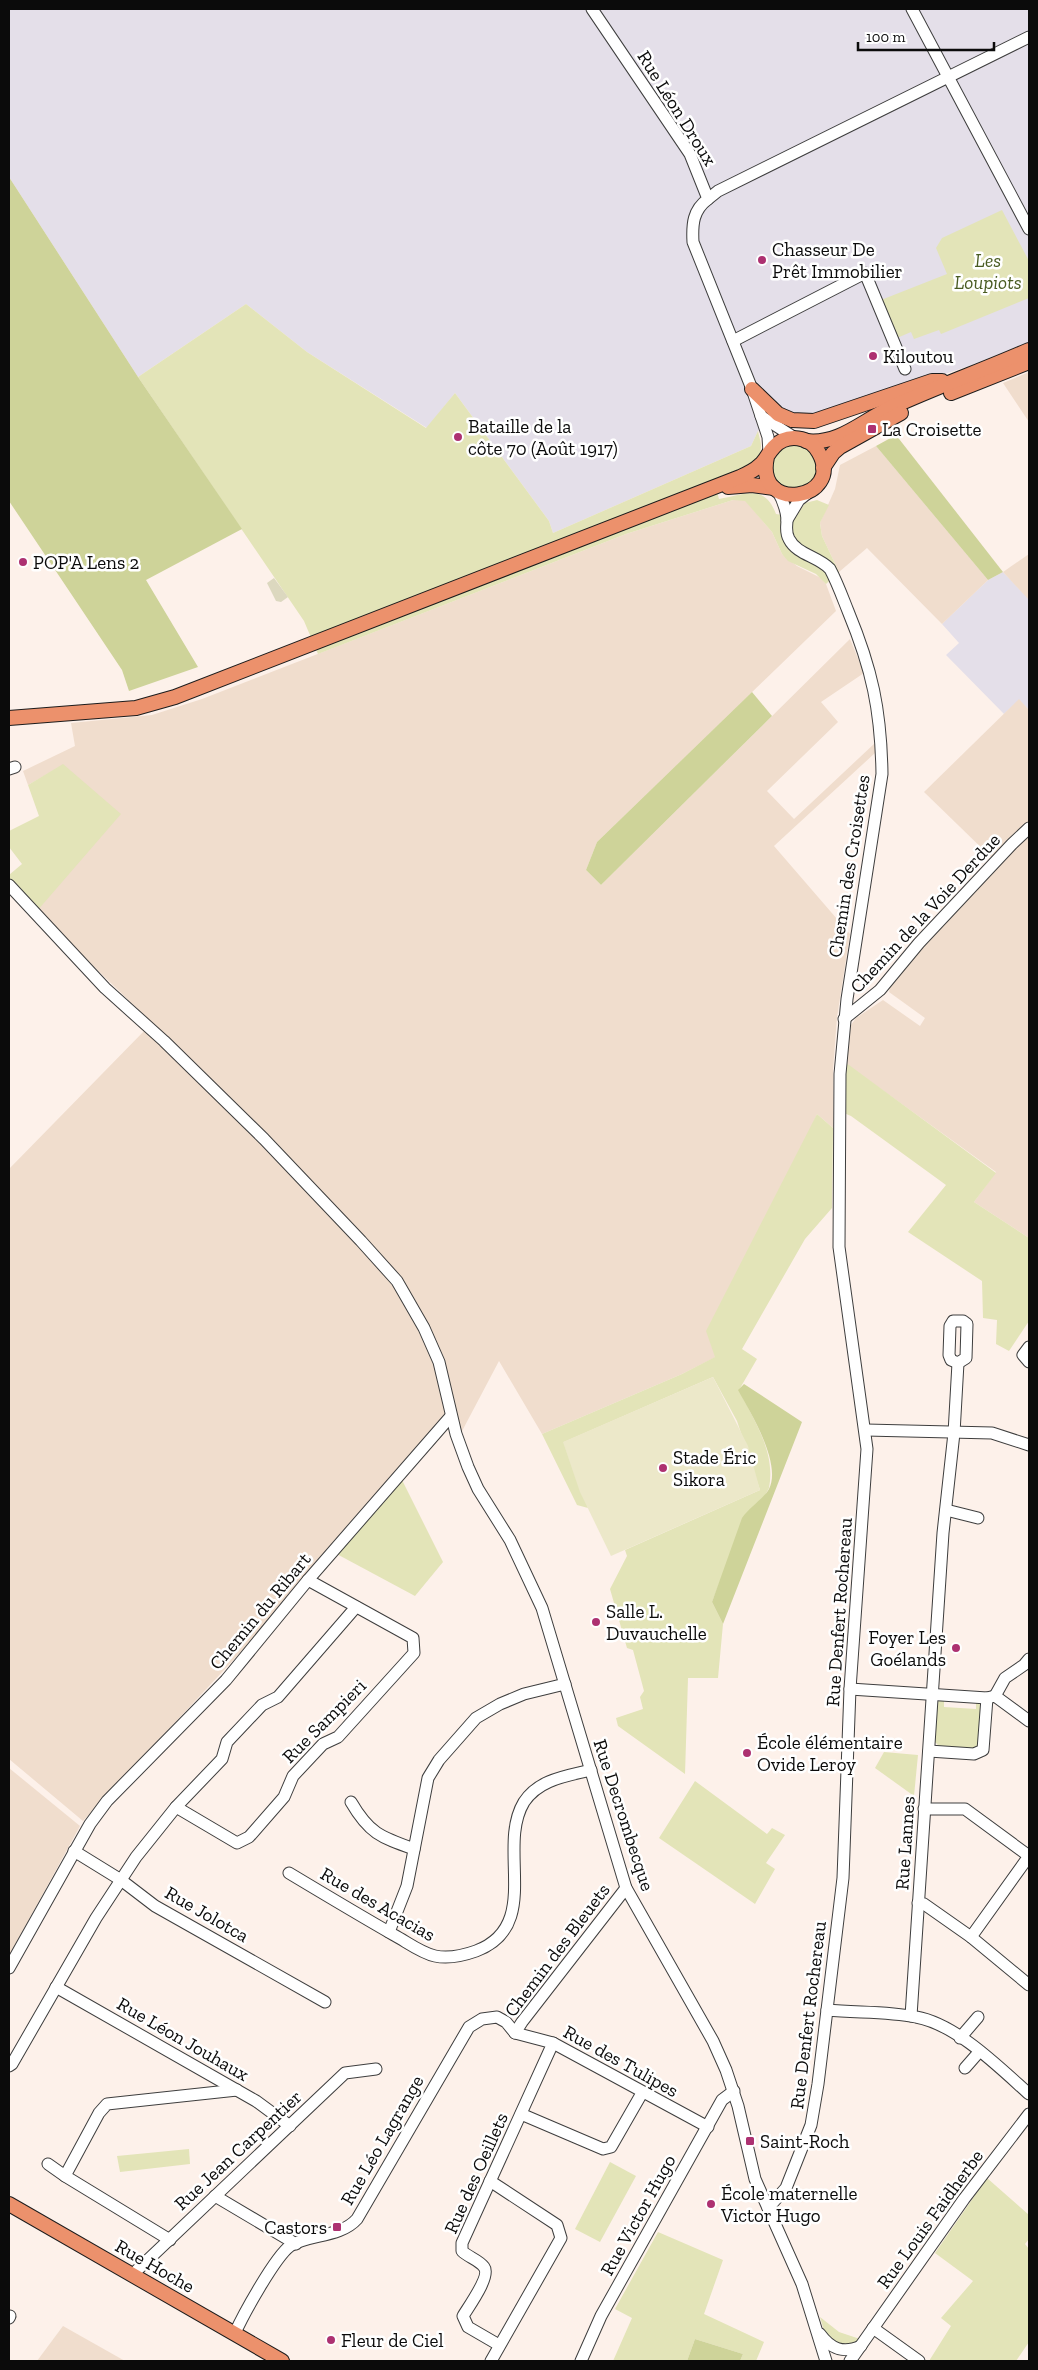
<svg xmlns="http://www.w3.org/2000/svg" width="1038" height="2370" font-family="'Zilla Slab',serif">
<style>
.industrial{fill:#e4dfe9}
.farmland{fill:#f0ddcd}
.green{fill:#e3e4b8}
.forest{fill:#ced399}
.cemetery{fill:#dcd8bf}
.pitch{fill:#ece8c9}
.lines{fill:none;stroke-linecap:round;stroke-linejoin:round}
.minor-casing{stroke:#3e3e3e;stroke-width:13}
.major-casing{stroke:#1c1c1c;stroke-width:16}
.minor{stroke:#fff;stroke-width:11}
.major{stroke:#ec916c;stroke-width:14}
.poi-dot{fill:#ad3171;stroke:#fff;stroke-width:2}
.labels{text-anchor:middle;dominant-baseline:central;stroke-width:5;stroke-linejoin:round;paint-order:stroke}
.street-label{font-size:19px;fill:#0b0b0b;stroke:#fff}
.poi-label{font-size:19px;fill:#0b0b0b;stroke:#fff;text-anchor:start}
.park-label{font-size:19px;font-style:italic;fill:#495b22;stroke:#fff}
</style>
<rect width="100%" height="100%" fill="#fdf1ea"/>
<!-- industrial -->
<g class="industrial">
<path d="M9 9H1029V342L972 365 824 414 797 417 783 413 758 431 751 446 553 533 549 521 455 393 427 428 307 352 246 304 138 377 9 177Z"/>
<path d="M1003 572 1029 599V710L1019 700 1004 714 946 655 959 643 942 624 988 580Z"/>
</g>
<!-- farmland -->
<g class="farmland">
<path d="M1029 372V422L1003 383Z"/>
<path d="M876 446 988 580 942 624 867 548 839 572 822 536 820 523 835 489 840 465Z"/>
<path d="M733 500H745L772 532 782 554 797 566 821 578 826 584 836 611 597 842 586 870 601 885 850 639 864 673 821 702 838 722 767 791 794 819 875 743V753L774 846 850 934 837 1017 833 1070V1128L817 1114 716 1357 682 1374 542 1434 499 1361 461 1433 451 1416 308 1580 83 1821 9 1759V1169L146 1029 153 1024 37 911 63 765 28 785 23 771 75 746 71 723 152 715 202 699 626 534Z"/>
<path d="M1029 554V600L1003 572Z"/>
<path d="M1019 699 1029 710V826L993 859 924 792Z"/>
<path d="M1029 833V1238L974 1202 996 1172 845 1063 851 1025 856 1018 883 1000 920 1026 925 1018 889 992 891 983 980 884Z"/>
<path d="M9 1768 80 1826 9 1956Z"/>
<path d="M63 2326 125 2361H37Z"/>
</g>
<!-- green -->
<g class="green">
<path d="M1002 210 1029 261V298L941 334 939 330 914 339 911 332 897 338 881 300 947 274 936 248 942 238Z"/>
<path d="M246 304 307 352 426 428 455 393 549 521 553 533 751 446 758 431C759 436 761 442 761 447 761 466 728 476 714 481L719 499C745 495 764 483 776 514L796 517 805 503 817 500 829 505 820 523 822 536 839 572 826 584 816 574 788 561 782 554 772 532 745 501 733 500 626 534 318 654 304 621 138 377Z"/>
<circle cx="794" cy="467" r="23"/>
<path d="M63 764 121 814 37 911 9 879V875L22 864 9 847V831L39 816 28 785Z"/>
<path d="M840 1060 849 1065 996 1173 974 1202 1029 1238V1321L1009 1351 996 1344 997 1320 983 1318 982 1281 908 1232 946 1185 851 1116 839 1111Z"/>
<path d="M817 1114 833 1128 832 1208 805 1239 742 1349 757 1359 739 1390C754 1421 776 1452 769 1488L722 1576 712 1602 723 1624 718 1678H688L685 1774 618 1726 616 1718 643 1709 640 1697 644 1691 633 1650 627 1648 610 1589 627 1556 625 1550 760 1490 737 1421 713 1377 564 1442 588 1508 577 1505 542 1434 682 1374 715 1357 706 1331Z"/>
<path d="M400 1476 443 1562 415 1596 333 1552Z"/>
<path d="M941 1699H944V1707L976 1709V1701L983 1707 980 1745 974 1750 940 1747 934 1741 936 1704Z"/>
<path d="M884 1752 918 1755 914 1796 875 1768Z"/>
<path d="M695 1781 767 1834 772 1828 785 1835 766 1863 775 1869 755 1904 659 1838Z"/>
<path d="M189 2149 190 2164 120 2172 117 2156Z"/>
<path d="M610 2162 636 2176 600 2242 575 2229Z"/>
<path d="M987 2178 1029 2215V2239L1025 2244 1029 2249V2342L1016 2361H929L951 2326 941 2318 973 2281 935 2253Z"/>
<path d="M658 2232 723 2260 704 2314 764 2342 756 2361H740L743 2354 695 2339 687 2361H613L632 2318 615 2309Z"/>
<path d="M820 2317 839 2332 860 2339 856 2343 841 2345 825 2334Z"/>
</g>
<!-- forest -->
<g class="forest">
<path d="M9 177 138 377 242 529 146 580 198 667 129 691 122 670 9 501Z"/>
<path d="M896 435 1003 572 988 580 876 446Z"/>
<path d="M752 692 772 716 601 885 586 870 597 842Z"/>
<path d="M744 1384 802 1422 723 1624 712 1602 742 1518C749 1508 765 1497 769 1489 782 1463 750 1412 738 1390Z"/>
<path d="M695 2339 743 2354 740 2361H687Z"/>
</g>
<!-- cemetery -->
<path class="cemetery" d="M274 578 288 597 281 602 276 601 267 583Z"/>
<!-- pitch -->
<path class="pitch" d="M713 1377 748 1446 760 1490 611 1556 580 1492 563 1442Z"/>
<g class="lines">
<!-- minor casing -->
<g class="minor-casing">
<g id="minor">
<path d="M592 9 690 154 708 199C693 210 692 224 693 242L752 389 768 437 769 453"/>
<path d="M912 9 1029 229"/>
<path d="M708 199 718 191 1029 37"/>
<path d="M733 341 865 273 905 369"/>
<path d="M761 416 795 438"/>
<path d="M787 520 799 500 808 493"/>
<path d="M9 769 15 767"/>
<path d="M9 885 105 988 164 1041 264 1139 361 1241 397 1281 424 1328 439 1362 456 1434 468 1467 478 1489 510 1540 542 1608 626 1888 713 2041 726 2070 738 2106 755 2179 802 2284 826 2361"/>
<path d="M844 1019 880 990 919 943 1012 844 1029 828"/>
<path d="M953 1321H963L967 1324 966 1358 958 1363 951 1360 949 1355 950 1326Z"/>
<path d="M1029 1347 1023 1355 1029 1362"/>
<path d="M866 1430 992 1433 1029 1445"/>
<path d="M946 1510 978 1518"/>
<path d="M850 1689 987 1698 995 1696 1029 1721"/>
<path d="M995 1696 1005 1678 1024 1665 1029 1659"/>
<path d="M929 1751 974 1754 983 1750 987 1698"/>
<path d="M351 1802C369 1833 380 1837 414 1849"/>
<path d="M176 1807 237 1843 249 1837 284 1797 293 1776 323 1744 338 1737 414 1653 413 1638 308 1580"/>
<path d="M924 1809H965L1029 1856"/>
<path d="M74 1851 121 1880 155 1906 325 2002"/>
<path d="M289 1873C324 1894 359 1915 394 1935 407 1942 421 1953 435 1956 449 1959 462 1956 476 1951 543 1926 496 1848 524 1802 539 1779 567 1776 591 1770"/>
<path d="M918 1903 924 1904 971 1937 1029 1985"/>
<path d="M389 1932 407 1886 428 1778 439 1760 476 1718 500 1704 524 1694 565 1684"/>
<path d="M971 1937 1029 1856"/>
<path d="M9 1968 90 1824 107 1801 226 1680 308 1580 451 1416"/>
<path d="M56 1987 256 2101 290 2126"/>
<path d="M827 2010C856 2013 887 2011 916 2017 956 2024 999 2067 1029 2094"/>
<path d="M911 2016 943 1533 954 1433 958 1363"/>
<path d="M515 2033 522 2022 626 1888"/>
<path d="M960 2038 978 2017"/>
<path d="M9 2066 12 2064 96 1918 136 1857 176 1807 222 1759 227 1742 262 1705 278 1697 356 1607"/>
<path d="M965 2068 979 2052"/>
<path d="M521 2114 603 2149 611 2147 642 2093"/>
<path d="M48 2164 65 2176"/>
<path d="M490 2181 557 2225 561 2238 491 2361"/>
<path d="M215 2196 296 2244"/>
<path d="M768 2208 786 2188 811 2125 818 2084 843 1878 850 1689 867 1449 839 1247 840 1074 847 999 882 774C881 710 872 669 848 611 842 596 837 582 830 569 818 556 797 555 789 539 785 532 787 527 787 519 786 508 783 500 777 490"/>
<path d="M170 2240 65 2176 99 2113 107 2104 237 2090"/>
<path d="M133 2274 345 2073 376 2069"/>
<path d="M9 2318 10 2316"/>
<path d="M873 2328 919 2361"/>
<path d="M235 2333C243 2315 275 2257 290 2246 308 2234 340 2238 357 2219L469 2027 482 2019 497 2017 506 2022 515 2033 553 2043 708 2127"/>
<path d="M820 2334C831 2349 843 2354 861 2346"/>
<path d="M499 2345 468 2327 463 2316C469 2306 491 2276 484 2267 479 2260 468 2257 462 2251V2243L553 2043"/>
<path d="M581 2361 601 2316 722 2100 734 2091"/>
<path d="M850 2361 964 2199 1029 2114"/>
</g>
</g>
<!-- major casing -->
<g class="major-casing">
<g id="major">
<path d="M752 389 778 414 792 420 814 421 932 381H942"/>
<path d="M951 393 1029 362"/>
<path d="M806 441C839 445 862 421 890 408 936 387 983 370 1029 350"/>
<path d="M823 468 833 453 840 447 901 413"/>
<path d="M728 487 752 485 774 488"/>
<path d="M9 718 136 708 175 697 740 477C747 474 754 471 760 465 766 460 768 453 774 447 787 433 810 436 819 453 845 500 754 515 767 457"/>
<path d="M9 2204 282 2361"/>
</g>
</g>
<!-- minor -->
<use href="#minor" class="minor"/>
<!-- major -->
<use href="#major" class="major"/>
</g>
<!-- markers -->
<g class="poi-dot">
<circle cx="762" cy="260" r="5"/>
<circle cx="873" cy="356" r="5"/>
<rect x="867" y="424" width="10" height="10" rx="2.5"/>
<circle cx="458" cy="437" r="5"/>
<circle cx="23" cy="562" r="5"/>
<circle cx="663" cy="1468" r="5"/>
<circle cx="596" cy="1622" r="5"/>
<circle cx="956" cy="1648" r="5"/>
<circle cx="747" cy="1753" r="5"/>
<rect x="745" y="2136" width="10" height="10" rx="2.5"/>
<circle cx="711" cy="2204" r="5"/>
<rect x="332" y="2222" width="10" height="10" rx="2.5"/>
<circle cx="331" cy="2340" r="5"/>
</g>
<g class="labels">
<!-- street labels -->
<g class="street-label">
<text transform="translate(677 108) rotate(58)">Rue Léon Droux</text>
<text transform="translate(849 866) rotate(-81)">Chemin des Croisettes</text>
<text transform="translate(925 913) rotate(-47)">Chemin de la Voie Derdue</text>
<text transform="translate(260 1611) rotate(-50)">Chemin du Ribart</text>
<text transform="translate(839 1612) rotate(-86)">Rue Denfert Rochereau</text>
<text transform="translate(324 1721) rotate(-45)">Rue Sampieri</text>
<text transform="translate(624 1815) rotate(72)">Rue Decrombecque</text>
<text transform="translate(905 1843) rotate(-86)">Rue Lannes</text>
<text transform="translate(378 1904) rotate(30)">Rue des Acacias</text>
<text transform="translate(207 1914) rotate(30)">Rue Jolotca</text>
<text transform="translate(557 1950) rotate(-53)">Chemin des Bleuets</text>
<text transform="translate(808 2015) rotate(-83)">Rue Denfert Rochereau</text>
<text transform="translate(183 2039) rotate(30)">Rue Léon Jouhaux</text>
<text transform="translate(621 2061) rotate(29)">Rue des Tulipes</text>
<text transform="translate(382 2140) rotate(-60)">Rue Léo Lagrange</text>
<text transform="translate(238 2150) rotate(-43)">Rue Jean Carpentier</text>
<text transform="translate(476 2173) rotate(-66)">Rue des Oeillets</text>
<text transform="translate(638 2215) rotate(-61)">Rue Victor Hugo</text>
<text transform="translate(930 2219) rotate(-54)">Rue Louis Faidherbe</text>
<text transform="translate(155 2266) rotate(30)">Rue Hoche</text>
</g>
<!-- poi labels -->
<g class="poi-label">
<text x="772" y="249">Chasseur De<tspan x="772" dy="22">Prêt Immobilier</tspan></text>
<text x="883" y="356">Kiloutou</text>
<text x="468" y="426">Bataille de la<tspan x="468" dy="22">côte 70 (Août 1917)</tspan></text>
<text x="882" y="429">La Croisette</text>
<text x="33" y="562">POP'A Lens 2</text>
<text x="673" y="1457">Stade Éric<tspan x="673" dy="22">Sikora</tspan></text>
<text x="606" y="1611">Salle L.<tspan x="606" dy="22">Duvauchelle</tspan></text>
<text x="946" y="1637" text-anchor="end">Foyer Les<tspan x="946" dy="22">Goélands</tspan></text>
<text x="757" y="1742">École élémentaire<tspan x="757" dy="22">Ovide Leroy</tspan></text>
<text x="760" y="2141">Saint-Roch</text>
<text x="721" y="2193">École maternelle<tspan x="721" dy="22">Victor Hugo</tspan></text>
<text x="327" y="2227" text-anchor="end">Castors</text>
<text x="341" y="2340">Fleur de Ciel</text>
</g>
<!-- park labels -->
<g class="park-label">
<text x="988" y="260">Les<tspan x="988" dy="22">Loupiots</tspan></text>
</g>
</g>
<!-- border -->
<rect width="1038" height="2370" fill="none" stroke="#0b0b0b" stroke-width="20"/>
<!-- scale -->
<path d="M858 42v8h136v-8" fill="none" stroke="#0b0b0b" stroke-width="2.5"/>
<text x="866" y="42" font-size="15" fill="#0b0b0b" stroke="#ffffff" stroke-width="4" paint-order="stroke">100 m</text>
</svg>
